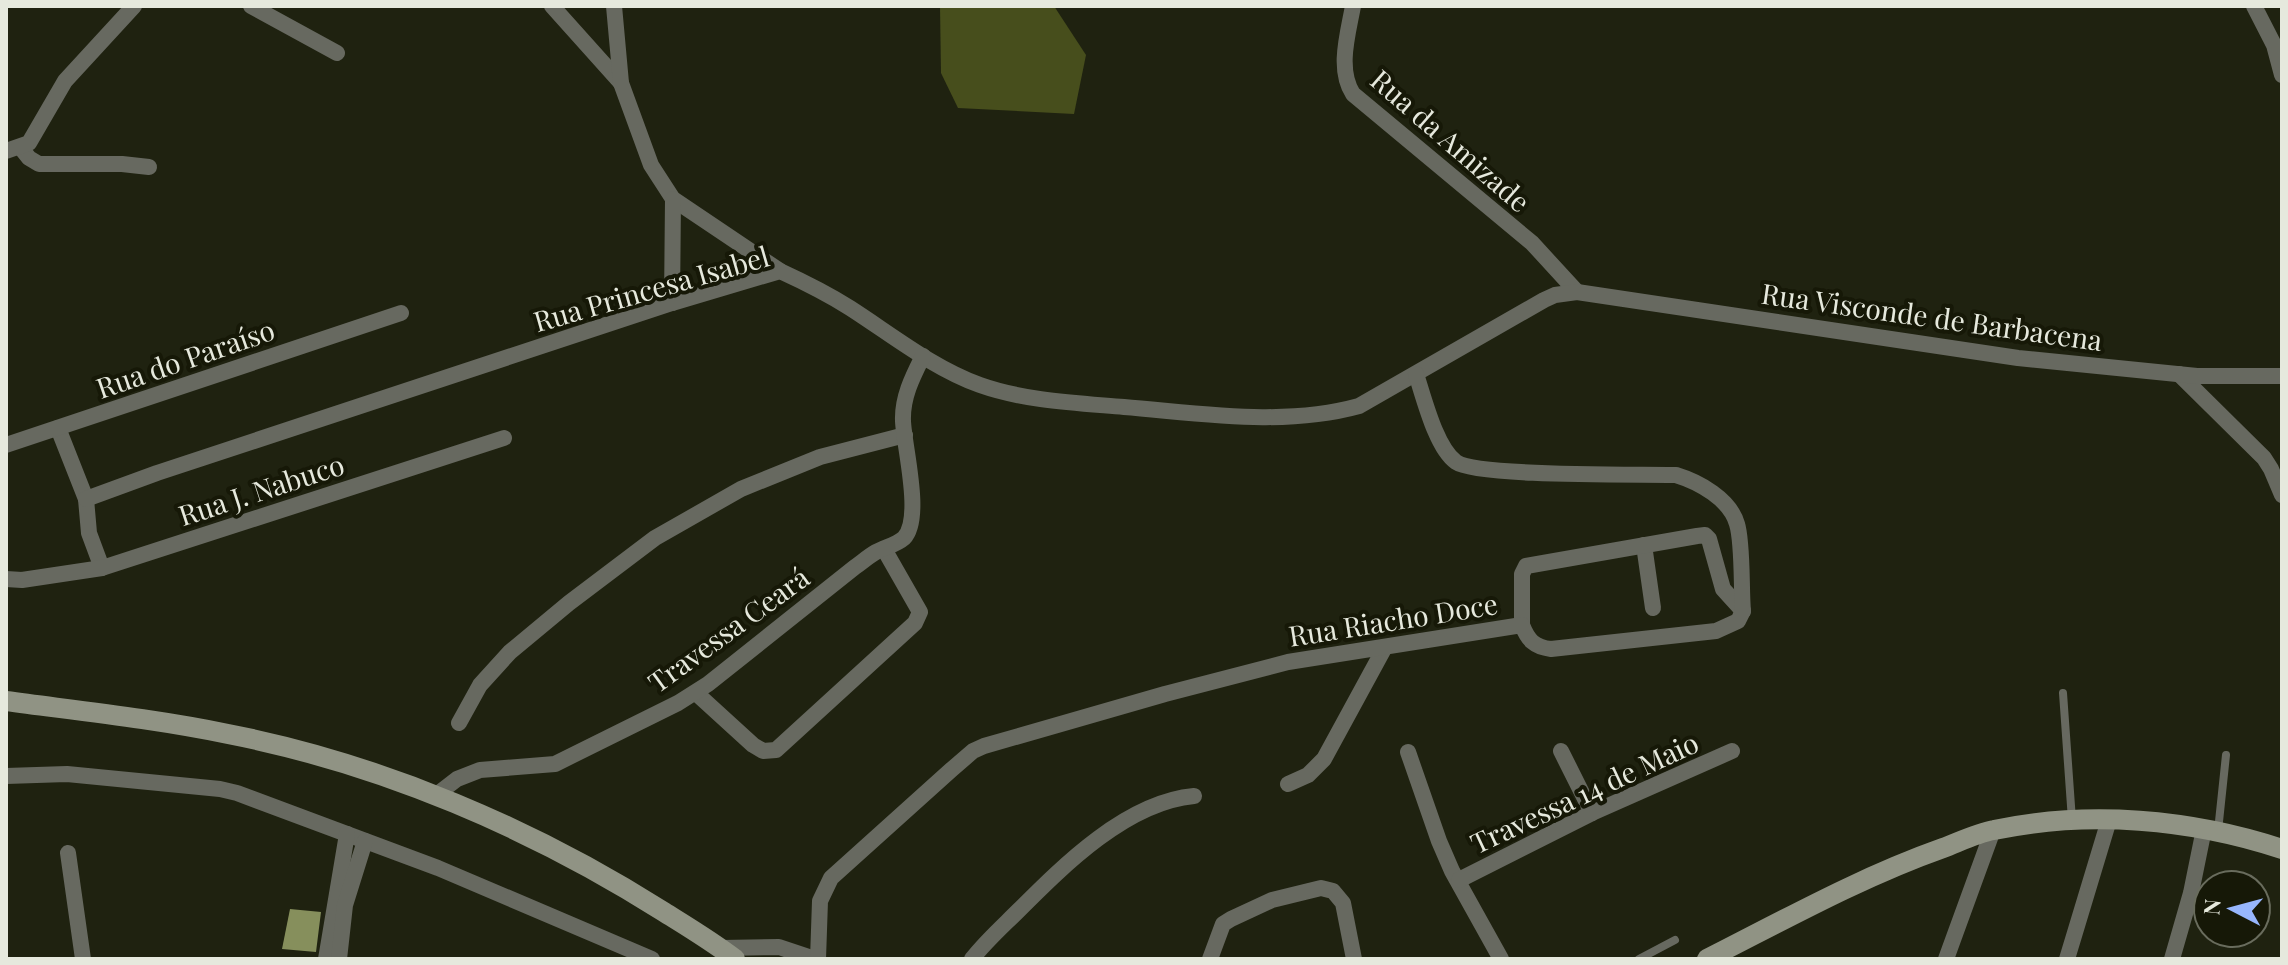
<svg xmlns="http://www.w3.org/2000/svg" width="2288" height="965" font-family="'Playfair Display',serif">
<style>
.water{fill:#474e1c}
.building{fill:#868f5c}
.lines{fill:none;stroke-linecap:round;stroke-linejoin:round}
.lane{stroke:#676960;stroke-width:8}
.street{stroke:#676960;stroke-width:16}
.secondary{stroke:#909384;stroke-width:20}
.labels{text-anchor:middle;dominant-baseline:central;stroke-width:8;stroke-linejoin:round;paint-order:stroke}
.street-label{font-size:28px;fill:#e6e9dd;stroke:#161807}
</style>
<rect width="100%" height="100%" fill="#1f2210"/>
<!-- water -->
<path class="water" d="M940 6H1054L1086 55 1074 114 958 108 941 73Z"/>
<!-- building -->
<path class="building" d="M290 909 321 912 316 952 282 949Z"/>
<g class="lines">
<!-- lane -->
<g class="lane">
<path d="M2063 693 2072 820"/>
<path d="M2218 831 2226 755"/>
<path d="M1639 959 1675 940"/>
</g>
<!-- street -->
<g class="street">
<path d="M251 6 337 53"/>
<path d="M552 6 621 83"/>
<path d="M614 6 621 83 651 165 673 199 780 271"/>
<path d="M1353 6C1348 34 1337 69 1353 94L1532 243 1577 292"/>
<path d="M2254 6 2274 45 2282 75"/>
<path d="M21 148 29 158 39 164H122L149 167"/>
<path d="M6 151 29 143 65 81 134 6"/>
<path d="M672 303 673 199"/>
<path d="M2179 374 2264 458 2271 469 2282 495"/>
<path d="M58 428 86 499 89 533 102 568"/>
<path d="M6 445 401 313"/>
<path d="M86 499 157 473 672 303 780 271C804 282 828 294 850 308 892 335 933 368 980 385 1025 401 1077 403 1124 407 1200 413 1283 427 1359 406L1544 300 1555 295 1577 292 2018 358 2197 376H2282"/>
<path d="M1644 545 1653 608"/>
<path d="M6 579 22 580 102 568 504 438"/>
<path d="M1522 625V574L1526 566 1697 536 1705 535 1709 539 1723 589 1743 611"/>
<path d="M696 693 753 745 763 751 776 750 915 623 920 612 884 549"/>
<path d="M459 723 480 685 510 652 569 603 655 538 741 489 820 457 905 435"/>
<path d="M1561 751 1592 813"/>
<path d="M1408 752 1439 841 1452 871 1501 959"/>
<path d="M6 776 67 774 220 789 237 793 438 868 652 959"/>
<path d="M1288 784 1308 775 1324 759 1385 647"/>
<path d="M435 796 457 779 480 770 555 764 678 703 708 684 855 567C862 562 869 556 876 552 885 547 896 545 904 538 923 518 904 447 903 421 902 397 913 376 923 356"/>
<path d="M68 853 83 959"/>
<path d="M1459 880 1592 813 1732 751"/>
<path d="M721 948 779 947 815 959"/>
<path d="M326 959 347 834"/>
<path d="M339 959 345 905 365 841"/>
<path d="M818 959 820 901 831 878 951 770 973 751 984 746 1165 694 1288 662 1522 625C1528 640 1534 647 1551 649L1716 631 1738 621 1743 611C1741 589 1743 543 1737 524 1730 499 1699 482 1676 475 1640 474 1477 477 1456 462 1436 448 1424 398 1416 374"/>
<path d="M972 959C986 941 1003 926 1019 910 1064 865 1127 802 1194 796"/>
<path d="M1210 959 1223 924 1231 919 1272 900 1321 888 1333 891 1343 903 1354 959"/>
<path d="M1946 959 1993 830"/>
<path d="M2067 959 2109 820"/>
<path d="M2172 959 2191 893 2204 829"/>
</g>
<!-- secondary -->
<g class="secondary">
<path d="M6 701C80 711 155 719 228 734 382 764 533 829 664 912 688 927 713 942 735 959"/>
<path d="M1707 959C1784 920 1861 877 1943 848 1959 842 1977 833 1994 830 2089 810 2191 819 2282 849"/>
</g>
</g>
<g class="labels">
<!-- street labels -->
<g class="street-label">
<text transform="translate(1451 140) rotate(41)">Rua da Amizade</text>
<text transform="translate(651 288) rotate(-16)">Rua Princesa Isabel</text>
<text transform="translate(1932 316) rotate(8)">Rua Visconde de Barbacena</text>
<text transform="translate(185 358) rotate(-19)">Rua do Paraíso</text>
<text transform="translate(261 489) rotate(-18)">Rua J. Nabuco</text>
<text transform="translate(1393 619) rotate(-9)">Rua Riacho Doce</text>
<text transform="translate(728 629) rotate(-36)">Travessa Ceará</text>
<text transform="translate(1584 792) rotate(-25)">Travessa 14 de Maio</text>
</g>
</g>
<!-- border -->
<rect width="2288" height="965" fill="none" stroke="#e6e9dd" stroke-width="16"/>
<!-- north arrow -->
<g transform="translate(2232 909) rotate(276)"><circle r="38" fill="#161807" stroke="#696c5d" stroke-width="2"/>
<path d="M0-6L14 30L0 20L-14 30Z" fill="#97b6fd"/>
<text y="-12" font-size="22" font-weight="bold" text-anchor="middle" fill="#e6e9dd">N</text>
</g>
</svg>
